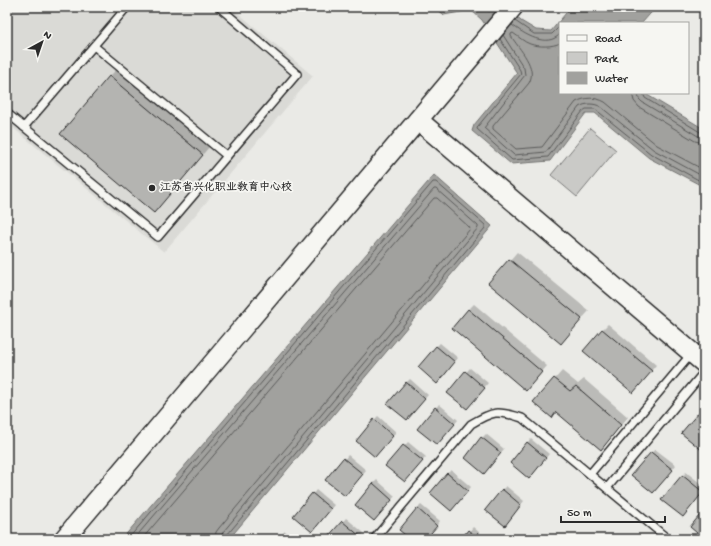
<svg xmlns="http://www.w3.org/2000/svg" width="711" height="546" font-family="'Gochi Hand','LXGW WenKai TC',sans-serif">
<style>
.built{fill:#dadad6}
.green{fill:#cacac7;stroke:#7a7a79}
.water{fill:#a1a19e;stroke:#727270}
.shadow{fill:#0003}
.lines{fill:none;stroke-linecap:round;stroke-linejoin:round}
.shore{stroke:#5a5a59;stroke-width:1}
.building{fill:#b4b4b1;stroke:#2b2b2b}
.lane-casing{stroke:#2b2b2b;stroke-width:10}
.secondary-casing{stroke:#2b2b2b;stroke-width:22}
.lane{stroke:#f6f6f2;stroke-width:7}
.secondary{stroke:#f6f6f2;stroke-width:19}
.poi-dot{fill:#2b2b2b;stroke:#f6f6f2;stroke-width:1.5}
.labels{text-anchor:middle;dominant-baseline:central;stroke-width:3.5;stroke-linejoin:round;paint-order:stroke}
.poi-label{font-size:11px;font-weight:bold;fill:#2b2b2b;stroke:#f6f6f2;text-anchor:start}
</style>
<rect width="100%" height="100%" fill="#eaeae6"/>
<filter id="ink" filterUnits="userSpaceOnUse"><feTurbulence type="fractalNoise" baseFrequency=".025" numOctaves="2"/><feDisplacementMap in="SourceGraphic" scale="8" xChannelSelector="R" yChannelSelector="G"/><feConvolveMatrix kernelMatrix="1 2 1 2 8 2 1 2 1" color-interpolation-filters="sRGB"/></filter>
<g filter="url(#ink)">
<!-- built -->
<path class="built" d="M7 7H231L313 76 164 252 7 123Z"/>
<!-- green -->
<path class="green" d="M590 128 616 150 577 197 551 175Z"/>
<!-- water -->
<g class="water">
<path d="M435 7H484L489 12 494 7H505L521 21 536 30 551 31 571 7H656L642 23H560V93H644L704 129V187L649 158 595 113H586L550 161 511 164 472 131 474 125 517 73 482 20 471 10 444 15Z"/>
<path d="M434 175 492 226 229 539H122Z"/>
</g>
<!-- shadow -->
<g class="shadow">
<path d="M117 69 209 147 161 204 109 77Z"/>
<path d="M517 252 589 311 561 342 490 283Z"/>
<path d="M474 304 547 366 526 390 468 310Z"/>
<path d="M608 324 656 365 639 386 602 330Z"/>
<path d="M440 343 458 358 441 379 436 347Z"/>
<path d="M470 368 488 383 471 404 449 392Z"/>
<path d="M562 371 578 384 584 379 628 417 608 441 557 412 552 416 535 402Z"/>
<path d="M410 379 428 395 411 415 406 383Z"/>
<path d="M439 404 458 420 440 441 436 408Z"/>
<path d="M704 408V451L700 413Z"/>
<path d="M378 416 396 432 379 452 374 420Z"/>
<path d="M486 434 504 449 488 469 482 438Z"/>
<path d="M531 439 549 454 533 474 527 443Z"/>
<path d="M408 442 426 457 408 477 387 466Z"/>
<path d="M655 449 676 465 657 488 633 475Z"/>
<path d="M348 455 366 470 348 491 327 480Z"/>
<path d="M451 470 471 487 455 506 447 474Z"/>
<path d="M686 472 704 486V491L686 512 663 500Z"/>
<path d="M377 480 395 496 378 516 373 484Z"/>
<path d="M506 486 524 501 508 521 502 490Z"/>
<path d="M316 490 334 505 316 527 313 494Z"/>
<path d="M421 505 440 521 426 539H412L417 509Z"/>
<path d="M346 518 364 533 359 539H328Z"/>
<path d="M473 527 487 539H463Z"/>
<path d="M285 531 295 539H277Z"/>
</g>
<g class="lines">
<!-- shore -->
<g class="shore">
<path d="M515 21 534 34H552L560 26"/>
<path d="M512 25C524 34 547 49 560 34"/>
<path d="M503 35 524 68 525 75 484 128 514 155 546 152 579 107C585 103 595 103 601 107L654 150 704 177"/>
<path d="M500 39 520 70 521 74 478 126 477 129 512 160 548 157 583 111 586 109H595L651 154 704 183"/>
<path d="M560 43C553 47 539 47 530 44 524 42 519 37 513 33L511 34V36C519 49 538 67 529 83L493 126V129L516 149 542 147 576 102C585 97 596 97 605 102L657 145 704 170"/>
<path d="M632 93 634 101 639 107 695 141 704 143"/>
<path d="M638 93 639 99 642 102 698 136 704 137"/>
<path d="M643 93 645 98 700 132H704"/>
<path d="M128 539 433 182H436L485 225V228L227 535 226 539"/>
<path d="M134 539 434 189H436L478 226V228L223 532 221 539"/>
<path d="M142 539 434 198H437L469 227 470 229 219 528 216 532 215 539"/>
</g>
</g>
<!-- building -->
<g class="building">
<path d="M109 76 203 155 154 213 60 134Z"/>
<path d="M509 259 582 319 561 344 488 283Z"/>
<path d="M468 309 542 372 526 391 452 328Z"/>
<path d="M602 329 652 371 633 393 583 351Z"/>
<path d="M436 346 455 362 437 384 418 367Z"/>
<path d="M465 371 485 388 467 409 447 393Z"/>
<path d="M554 378 570 391 576 386 621 425 601 450 556 412 552 418 533 402Z"/>
<path d="M406 382 425 399 407 420 387 404Z"/>
<path d="M435 407 455 424 437 445 417 429Z"/>
<path d="M699 412 704 416V452L681 433Z"/>
<path d="M374 419 393 436 375 457 356 441Z"/>
<path d="M481 437 501 453 484 474 465 458Z"/>
<path d="M527 442 546 458 529 479 510 463Z"/>
<path d="M403 445 423 461 405 482 385 466Z"/>
<path d="M651 452 673 470 653 493 631 475Z"/>
<path d="M343 458 363 474 345 496 325 480Z"/>
<path d="M447 473 468 491 451 511 430 493Z"/>
<path d="M682 475 703 492 683 517 661 500Z"/>
<path d="M373 483 392 500 374 521 355 505Z"/>
<path d="M502 489 521 505 505 526 485 510Z"/>
<path d="M312 493 331 509 312 532 293 516Z"/>
<path d="M417 508 437 526 426 539H410L399 530Z"/>
<path d="M704 510V539L690 527Z"/>
<path d="M342 521 361 537 360 539H326Z"/>
<path d="M468 530 479 539H461Z"/>
</g>
<g class="lines">
<!-- lane casing -->
<g class="lane-casing">
<g id="lane">
<path d="M94 46 227 156"/>
<path d="M7 113 158 237 297 74 219 7"/>
<path d="M24 127 127 7"/>
<path d="M590 474 692 353"/>
<path d="M607 488 704 372"/>
<path d="M374 539 471 424C493 411 497 410 522 418L668 539"/>
</g>
</g>
<!-- secondary casing -->
<g class="secondary-casing">
<g id="secondary">
<path d="M418 120 704 363"/>
<path d="M64 539 235 337 513 7"/>
</g>
</g>
<!-- lane -->
<use href="#lane" class="lane"/>
<!-- secondary -->
<use href="#secondary" class="secondary"/>
</g>
</g>
<!-- markers -->
<circle class="poi-dot" cx="152" cy="188" r="4"/>
<g class="labels">
<!-- poi labels -->
<g class="poi-label">
<text x="160" y="188">江苏省兴化职业教育中心校</text>
</g>
</g>
<!-- margin -->
<rect width="711" height="546" fill="none" stroke="#f6f6f2" stroke-width="24"/>
<rect x="12" y="12" width="687" height="522" fill="none" stroke="#2b2b2b" stroke-width="1.5" filter="url(#ink)"/>
<!-- legend -->
<rect x="559" y="22" width="130" height="72" fill="#f6f6f2" stroke="#a5a5a2"/>
<rect x="567" y="35" width="20" height="6" fill="#f6f6f2" stroke="#a5a5a2"/>
<text x="595" y="42" font-size="12" fill="#2b2b2b">Road</text>
<rect x="567" y="52" width="20" height="12" fill="#cacac7" stroke="#a5a5a2"/>
<text x="595" y="62" font-size="12" fill="#2b2b2b">Park</text>
<rect x="567" y="72" width="20" height="12" fill="#a1a19e" stroke="#a5a5a2"/>
<text x="595" y="82" font-size="12" fill="#2b2b2b">Water</text>
<!-- north arrow -->
<g transform="translate(42 42) rotate(40)" stroke="#f6f6f2" stroke-width="3" paint-order="stroke">
<path d="M0-3L7 15L0 10L-7 15Z" fill="#2b2b2b"/>
<text y="-6" font-size="11" font-weight="bold" text-anchor="middle" fill="#2b2b2b">N</text>
</g>
<!-- scale -->
<path d="M561 516v6h104v-6" fill="none" stroke="#2b2b2b" stroke-width="2"/>
<text x="567" y="516" font-size="12" fill="#2b2b2b" stroke="#f6f6f2" stroke-width="3" paint-order="stroke">50 m</text>
</svg>
